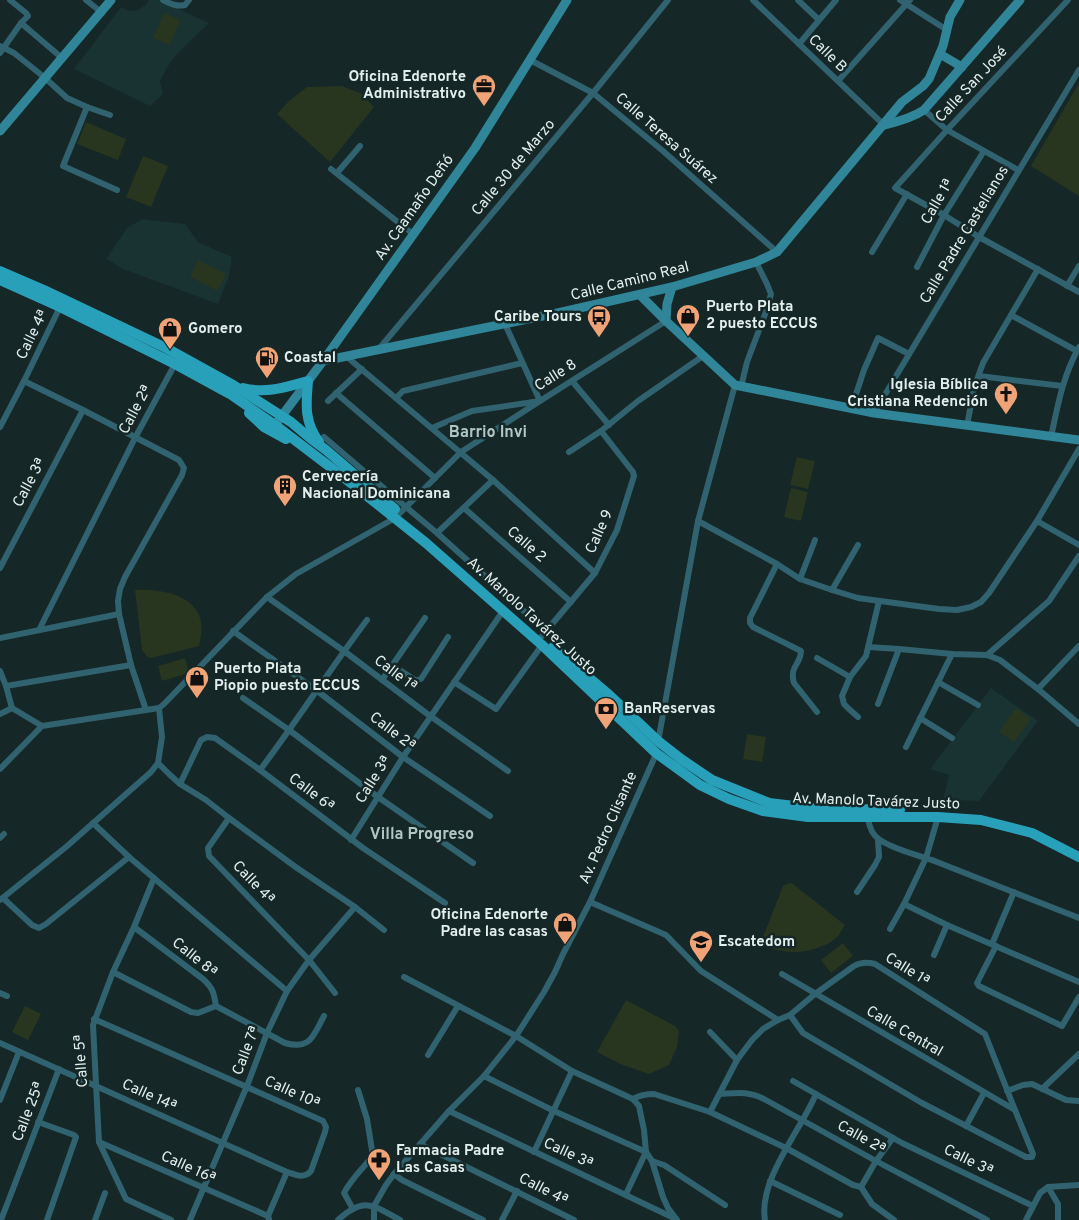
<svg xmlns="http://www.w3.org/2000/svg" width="1079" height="1220" font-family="Overpass,sans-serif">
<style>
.built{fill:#183331}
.green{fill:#28351f}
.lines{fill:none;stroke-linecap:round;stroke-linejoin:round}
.street{stroke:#31626f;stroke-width:6}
.secondary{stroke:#308599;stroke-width:9}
.primary{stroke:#29a0ba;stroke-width:10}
.labels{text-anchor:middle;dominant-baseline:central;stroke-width:5;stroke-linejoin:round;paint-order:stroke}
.street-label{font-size:15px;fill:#e3efed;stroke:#152726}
.poi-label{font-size:15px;font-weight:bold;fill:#e3efed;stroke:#152726;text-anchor:start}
.neighbourhood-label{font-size:16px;font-weight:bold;fill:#b1c7c5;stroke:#152726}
</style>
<rect width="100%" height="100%" fill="#152726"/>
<!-- built -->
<g class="built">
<path d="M149 0H160L209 23 174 57 165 71 160 81 163 94 150 106 74 69 121 7 129 11 138 10 147 4Z"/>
<path d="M142 219 185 224 198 242 232 257 229 276 218 304 123 269 106 259 127 228Z"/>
<path d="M991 688 1038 721 979 801 943 800 949 775 930 769Z"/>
</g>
<!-- green -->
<g class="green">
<path d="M164 13 180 20 170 45 153 38Z"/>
<path d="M1079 83V196L1031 166Z"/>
<path d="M342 86 362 94 374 107 330 162 277 114 289 101 307 87Z"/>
<path d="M86 122 126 139 118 160 77 144Z"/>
<path d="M143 156 168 166 151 207 126 197Z"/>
<path d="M198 260 226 274 218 291 190 277Z"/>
<path d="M797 457 815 461 808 489 790 485Z"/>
<path d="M791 488 808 492 801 521 784 517Z"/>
<path d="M135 590C159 589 191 593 200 618 203 627 201 637 199 646L151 658 147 657 142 650Z"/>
<path d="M185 658 189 673 162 681 158 666Z"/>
<path d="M1016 708 1031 719 1014 742 999 732Z"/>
<path d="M747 734 766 737 762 762 743 759Z"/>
<path d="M790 883 793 884 845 925C843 928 841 932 839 935 835 940 828 944 822 946 801 956 782 952 760 945L783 886Z"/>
<path d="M843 943 853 956 831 973 821 960Z"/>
<path d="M626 1000 675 1026 679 1031 677 1047 669 1065 649 1074 620 1064 597 1052Z"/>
<path d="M25 1006 41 1014 28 1040 12 1032Z"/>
</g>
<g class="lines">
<!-- street -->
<g class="street">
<path d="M86 0 101 12"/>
<path d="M163 0C171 4 177 7 185 5L189 0"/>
<path d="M753 0 884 125"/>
<path d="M798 0 819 20"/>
<path d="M900 0 947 30"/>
<path d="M1068 0 947 130 895 188 944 215 979 237 1079 292"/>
<path d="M21 23 62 58"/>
<path d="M799 44 836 0"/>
<path d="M0 46 14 53 44 77 67 98 87 107 110 115"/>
<path d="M0 53 21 23 28 16 26 13 10 0"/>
<path d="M530 60 593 93 663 151 777 252"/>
<path d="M838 81 910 0"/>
<path d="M87 107 63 166 117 190"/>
<path d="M924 110 947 130 1018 170"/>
<path d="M331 169 413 234"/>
<path d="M337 173 360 146"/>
<path d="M872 252 907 194"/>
<path d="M917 267 944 215 984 151"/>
<path d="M1067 286 1079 266"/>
<path d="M1011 315 1077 351"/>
<path d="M378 350 593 93 668 0"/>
<path d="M347 357 493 480 595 573"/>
<path d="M979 376 1062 386"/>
<path d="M24 381 83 410 179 460 184 468 182 475 125 577 120 589 118 601 119 614 131 665 146 710"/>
<path d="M572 381 609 425"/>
<path d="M741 387 747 362 767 309 771 294 767 284 756 262"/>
<path d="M336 393 435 478"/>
<path d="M396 398 403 391 522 363"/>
<path d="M328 401 362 369"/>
<path d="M851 409 864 370 878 338 909 354"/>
<path d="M874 413 1079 70"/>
<path d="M967 426 974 388 983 363 1038 269"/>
<path d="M0 427 24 381 60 307"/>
<path d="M432 428 472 411 540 401 505 324"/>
<path d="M324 437 406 507 437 533 546 631"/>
<path d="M1051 437C1058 404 1063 376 1079 347"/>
<path d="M569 452 601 431 638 401 703 356"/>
<path d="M464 508 571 602"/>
<path d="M698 521 777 564 800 579 832 590 858 598 939 609 957 610 971 607 981 602 989 593 1037 521 1079 449"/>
<path d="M1037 521 1079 545"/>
<path d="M437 533 493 480"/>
<path d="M777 564 750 618V623L753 627 801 651C801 664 789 666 794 683L817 712"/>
<path d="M0 568 83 410"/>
<path d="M800 579 815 540"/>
<path d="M832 590 858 545"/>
<path d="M267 597 344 651 426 713 508 771"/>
<path d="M39 630 135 438 175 364"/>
<path d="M233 631 316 690 403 757 490 816"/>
<path d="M542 636 595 573 617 530 634 476 633 472 601 431"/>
<path d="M0 638 119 614"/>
<path d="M868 647 899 649 952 654 987 655 1000 660 1038 689 1079 724"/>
<path d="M987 655 1049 601 1079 556"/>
<path d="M817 658 850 677"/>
<path d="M392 665 415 680H418L421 679 448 637"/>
<path d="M0 671 6 686 12 708"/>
<path d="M382 680 425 618"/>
<path d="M454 682 496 709 542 645"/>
<path d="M938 682 978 705"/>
<path d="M6 686 131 665"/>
<path d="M1038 689 1079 646"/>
<path d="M243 698 289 730 378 797 473 863"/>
<path d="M878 704 899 649"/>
<path d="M12 708 42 726 159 708 164 704 267 597 296 574 395 518 461 452 540 401 666 321"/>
<path d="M0 714 12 708"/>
<path d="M858 717 849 709 844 704 842 696 850 677 866 656 879 601"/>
<path d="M920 718 952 738"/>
<path d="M658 742 698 521 735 385"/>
<path d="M906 747 952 654"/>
<path d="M158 763 169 774 180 784 206 800 229 818 297 868 355 907 384 930"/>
<path d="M0 769 42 726"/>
<path d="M260 770C297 721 330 669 367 620"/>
<path d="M180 784 201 740 207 737 215 738 260 770 363 848 445 903"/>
<path d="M229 818 208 848 209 856 309 960 335 993"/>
<path d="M868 818C869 826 872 835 880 840 897 851 919 855 937 862 984 881 1032 899 1079 918"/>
<path d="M93 823 129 857 287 991"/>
<path d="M0 838 4 834"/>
<path d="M351 840 403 757 503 611"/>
<path d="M154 878 134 927 113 972 93 1025 99 1142 126 1199 171 1220"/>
<path d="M857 892 875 865 879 857 878 839"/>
<path d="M3 898 32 925 39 928 46 924 129 857"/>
<path d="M0 900 66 847 151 772 158 763 162 737 159 708"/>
<path d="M590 902 666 935 701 971 778 1020"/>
<path d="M904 904 947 925 1079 982"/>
<path d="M134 927 203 979C213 988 214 993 216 1006L285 1043C311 1050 313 1036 324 1016"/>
<path d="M890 929 904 904 926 858 938 817"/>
<path d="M992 944 1014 892"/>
<path d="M996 946 977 983 979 986 1062 1026 1079 997"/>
<path d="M934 955 947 925"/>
<path d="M113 972 191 1012 198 1013 216 1006"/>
<path d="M782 974 1015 1110"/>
<path d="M404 977 516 1036 572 1071 633 1099 639 1106 644 1130 646 1152 652 1161 663 1197 668 1208 677 1220"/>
<path d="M0 993 7 996"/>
<path d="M710 1032 737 1060"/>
<path d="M0 1043 287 1172C296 1175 304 1179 311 1171L325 1132 326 1127 323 1121 94 1019"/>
<path d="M428 1055 458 1006"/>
<path d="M484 1076 554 1111 646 1152 626 1194"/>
<path d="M793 1081 902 1143 1033 1206"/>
<path d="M1042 1089 1079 1054"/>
<path d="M1007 1091 1023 1085 1032 1084 1066 1100 1079 1101"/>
<path d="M720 1094C738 1093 747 1091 764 1099L876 1161 987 1220"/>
<path d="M633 1099C640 1095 645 1094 654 1094L710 1112 786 1148 853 1185 861 1187"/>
<path d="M0 1100 19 1052"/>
<path d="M449 1111 676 1219"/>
<path d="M710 1112 737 1060 752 1040 763 1029 778 1020 790 1015 815 994 854 966C861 962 867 962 875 964L985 1034 1015 1110 1033 1154 1032 1157H1026L922 1103 803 1033 790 1015"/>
<path d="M38 1122 74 1135 76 1137 47 1220"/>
<path d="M966 1126 984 1093"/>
<path d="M99 1142 268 1216"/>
<path d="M420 1144 574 1220"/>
<path d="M534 1152 572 1071"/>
<path d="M652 1161 664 1165 725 1205"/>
<path d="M394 1174 402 1180 483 1220"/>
<path d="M770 1181 840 1215"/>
<path d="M861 1187 876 1161 893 1138"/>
<path d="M861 1187 872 1204 894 1220"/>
<path d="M1048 1187 1058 1204V1220"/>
<path d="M353 1209 344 1193C351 1179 363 1168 373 1156L367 1119 358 1090"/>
<path d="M269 1219 268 1216 287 1172"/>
<path d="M1 1220 59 1069"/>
<path d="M95 1220 105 1193"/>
<path d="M190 1220 247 1086 267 1033 287 991 309 960 355 907"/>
<path d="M338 1220C364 1196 372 1205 400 1220"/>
<path d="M374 1220V1206L386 1185 394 1174 449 1111 484 1076 516 1036 544 992 555 972 563 954 590 902 657 752"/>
<path d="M502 1220 517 1191"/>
<path d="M765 1220C758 1180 801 1130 816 1094"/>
<path d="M1026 1220 1040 1193 1048 1187 1079 1185"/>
</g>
<!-- secondary -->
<g class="secondary">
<path d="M940 54 962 67"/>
<path d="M884 125C897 122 912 118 924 110L1020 0"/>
<path d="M0 131 111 0"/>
<path d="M640 295 666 321 735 385 874 413 1079 440"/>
<path d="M666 321 667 304 672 287"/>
<path d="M323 361 562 312 672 287 756 262 777 252 902 102 923 86 929 79 943 46 950 17 960 0"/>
<path d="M275 425 323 361 475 148 567 0"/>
</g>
<!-- primary -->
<g class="primary">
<path d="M0 271 44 290 166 348 233 385 291 422 310 438 326 450 395 509"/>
<path d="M0 280 60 307 175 364 230 394 275 425 342 476 426 543 542 645 656 753 700 785 729 799 763 811 808 817H938L981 820 1032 833 1079 857"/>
<path d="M243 388C266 394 286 387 308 381 306 404 304 422 319 442"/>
<path d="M249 413 264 427 286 439"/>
<path d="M553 647 607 693 658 741 681 759 712 780 769 803 811 808 900 810"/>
</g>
</g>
<!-- icons -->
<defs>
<g id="office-pin" transform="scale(1.25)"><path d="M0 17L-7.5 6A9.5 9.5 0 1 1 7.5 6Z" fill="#efa377" stroke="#152726"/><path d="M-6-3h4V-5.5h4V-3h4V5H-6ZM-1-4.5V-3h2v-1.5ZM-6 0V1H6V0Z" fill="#111"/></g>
<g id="shop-pin" transform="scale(1.25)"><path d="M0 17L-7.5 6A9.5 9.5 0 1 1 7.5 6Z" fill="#efa377" stroke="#152726"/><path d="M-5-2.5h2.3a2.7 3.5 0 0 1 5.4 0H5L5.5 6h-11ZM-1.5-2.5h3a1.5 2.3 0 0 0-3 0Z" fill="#111"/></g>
<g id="bus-pin" transform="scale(1.25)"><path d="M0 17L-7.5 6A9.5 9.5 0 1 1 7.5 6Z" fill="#efa377" stroke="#152726"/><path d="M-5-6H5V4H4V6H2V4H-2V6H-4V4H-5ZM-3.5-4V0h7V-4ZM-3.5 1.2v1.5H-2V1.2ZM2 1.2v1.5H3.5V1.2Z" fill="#111"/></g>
<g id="fuel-pin" transform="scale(1.25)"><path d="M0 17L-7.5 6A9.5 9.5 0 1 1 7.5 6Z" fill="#efa377" stroke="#152726"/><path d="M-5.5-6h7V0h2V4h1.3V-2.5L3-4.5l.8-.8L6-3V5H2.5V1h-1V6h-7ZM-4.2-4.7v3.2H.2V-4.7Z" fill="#111"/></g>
<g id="church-pin" transform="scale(1.25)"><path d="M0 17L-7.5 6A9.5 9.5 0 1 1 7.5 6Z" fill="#efa377" stroke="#152726"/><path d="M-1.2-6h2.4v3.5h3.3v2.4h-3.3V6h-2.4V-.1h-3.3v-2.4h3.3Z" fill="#111"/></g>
<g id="building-pin" transform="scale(1.25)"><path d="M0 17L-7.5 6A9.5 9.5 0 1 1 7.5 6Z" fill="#efa377" stroke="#152726"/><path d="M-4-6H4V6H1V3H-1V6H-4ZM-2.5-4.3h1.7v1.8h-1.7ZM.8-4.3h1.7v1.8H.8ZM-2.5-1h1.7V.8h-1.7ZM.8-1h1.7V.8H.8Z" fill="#111"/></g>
<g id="bank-pin" transform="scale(1.25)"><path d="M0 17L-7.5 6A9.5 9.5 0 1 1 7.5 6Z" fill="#efa377" stroke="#152726"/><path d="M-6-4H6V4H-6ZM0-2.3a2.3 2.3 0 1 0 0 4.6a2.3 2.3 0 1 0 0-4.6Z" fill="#111"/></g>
<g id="school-pin" transform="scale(1.25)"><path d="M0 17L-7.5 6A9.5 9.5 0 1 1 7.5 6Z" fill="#efa377" stroke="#152726"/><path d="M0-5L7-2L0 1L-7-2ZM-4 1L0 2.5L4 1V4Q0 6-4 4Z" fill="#111"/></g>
<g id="pharmacy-pin" transform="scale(1.25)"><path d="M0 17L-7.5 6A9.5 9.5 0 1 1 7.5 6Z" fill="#efa377" stroke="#152726"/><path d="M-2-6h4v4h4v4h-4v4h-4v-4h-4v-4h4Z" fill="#111"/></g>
</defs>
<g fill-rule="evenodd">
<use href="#office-pin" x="484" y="86"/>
<use href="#shop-pin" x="688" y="316"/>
<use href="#bus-pin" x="599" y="317"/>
<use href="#shop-pin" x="170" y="329"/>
<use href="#fuel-pin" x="267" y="358"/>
<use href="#church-pin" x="1006" y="394"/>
<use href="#building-pin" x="285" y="486"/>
<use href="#shop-pin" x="197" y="678"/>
<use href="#bank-pin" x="606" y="709"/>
<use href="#shop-pin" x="565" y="924"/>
<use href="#school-pin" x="701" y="942"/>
<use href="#pharmacy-pin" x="379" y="1160"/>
</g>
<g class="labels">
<!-- street labels -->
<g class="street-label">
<text transform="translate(827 54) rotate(44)">Calle B</text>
<text transform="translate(972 85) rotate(-47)">Calle San José</text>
<text transform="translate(666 139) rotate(41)">Calle Teresa Suárez</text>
<text transform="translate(514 168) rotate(-50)">Calle 30 de Marzo</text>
<text transform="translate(938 202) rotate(-60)">Calle 1ª</text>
<text transform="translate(415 208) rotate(-55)">Av. Caamaño Deñó</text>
<text transform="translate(965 235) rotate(-59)">Calle Padre Castellanos</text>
<text transform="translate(630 282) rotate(-14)">Calle Camino Real</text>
<text transform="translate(33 335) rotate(-64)">Calle 4ª</text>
<text transform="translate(556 376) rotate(-32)">Calle 8</text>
<text transform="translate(136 410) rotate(-62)">Calle 2ª</text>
<text transform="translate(30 483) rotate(-62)">Calle 3ª</text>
<text transform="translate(600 532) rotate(-66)">Calle 9</text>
<text transform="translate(526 545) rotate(41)">Calle 2</text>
<text transform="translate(531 617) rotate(42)">Av. Manolo Tavárez Justo</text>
<text transform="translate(395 674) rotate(37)">Calle 1ª</text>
<text transform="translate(392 732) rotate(37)">Calle 2ª</text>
<text transform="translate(374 780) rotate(-58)">Calle 3ª</text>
<text transform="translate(311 793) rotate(37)">Calle 6ª</text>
<text transform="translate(876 802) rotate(2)">Av. Manolo Tavárez Justo</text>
<text transform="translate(609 828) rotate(-66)">Av. Pedro Clisante</text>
<text transform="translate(253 883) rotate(46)">Calle 4ª</text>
<text transform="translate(194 958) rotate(39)">Calle 8ª</text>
<text transform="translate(907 970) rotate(32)">Calle 1ª</text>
<text transform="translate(904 1032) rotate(30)">Calle Central</text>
<text transform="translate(247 1051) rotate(-69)">Calle 7ª</text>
<text transform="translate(82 1061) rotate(-94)">Calle 5ª</text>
<text transform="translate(292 1093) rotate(24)">Calle 10ª</text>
<text transform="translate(149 1096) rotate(24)">Calle 14ª</text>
<text transform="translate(29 1112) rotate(-69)">Calle 25ª</text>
<text transform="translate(861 1138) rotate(29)">Calle 2ª</text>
<text transform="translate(568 1154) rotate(25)">Calle 3ª</text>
<text transform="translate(968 1161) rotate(26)">Calle 3ª</text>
<text transform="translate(188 1168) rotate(24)">Calle 16ª</text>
<text transform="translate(543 1190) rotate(27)">Calle 4ª</text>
</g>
<!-- poi labels -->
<g class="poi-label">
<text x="466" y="77" text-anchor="end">Oficina Edenorte<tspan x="466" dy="17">Administrativo</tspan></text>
<text x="706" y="307">Puerto Plata<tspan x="706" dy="17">2 puesto ECCUS</tspan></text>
<text x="582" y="317" text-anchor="end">Caribe Tours</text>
<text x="188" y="329">Gomero</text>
<text x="284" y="358">Coastal</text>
<text x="988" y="385" text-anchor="end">Iglesia Bíblica<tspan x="988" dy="17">Cristiana Redención</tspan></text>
<text x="302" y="477">Cervecería<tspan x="302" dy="17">Nacional Dominicana</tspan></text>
<text x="214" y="669">Puerto Plata<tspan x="214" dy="17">Piopio puesto ECCUS</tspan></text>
<text x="624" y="709">BanReservas</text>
<text x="548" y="915" text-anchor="end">Oficina Edenorte<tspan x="548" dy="17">Padre las casas</tspan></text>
<text x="718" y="942">Escatedom</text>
<text x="396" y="1151">Farmacia Padre<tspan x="396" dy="17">Las Casas</tspan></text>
</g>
<!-- neighbourhood labels -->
<g class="neighbourhood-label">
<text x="488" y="433">Barrio Invi</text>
<text x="422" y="835">Villa Progreso</text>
</g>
</g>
</svg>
